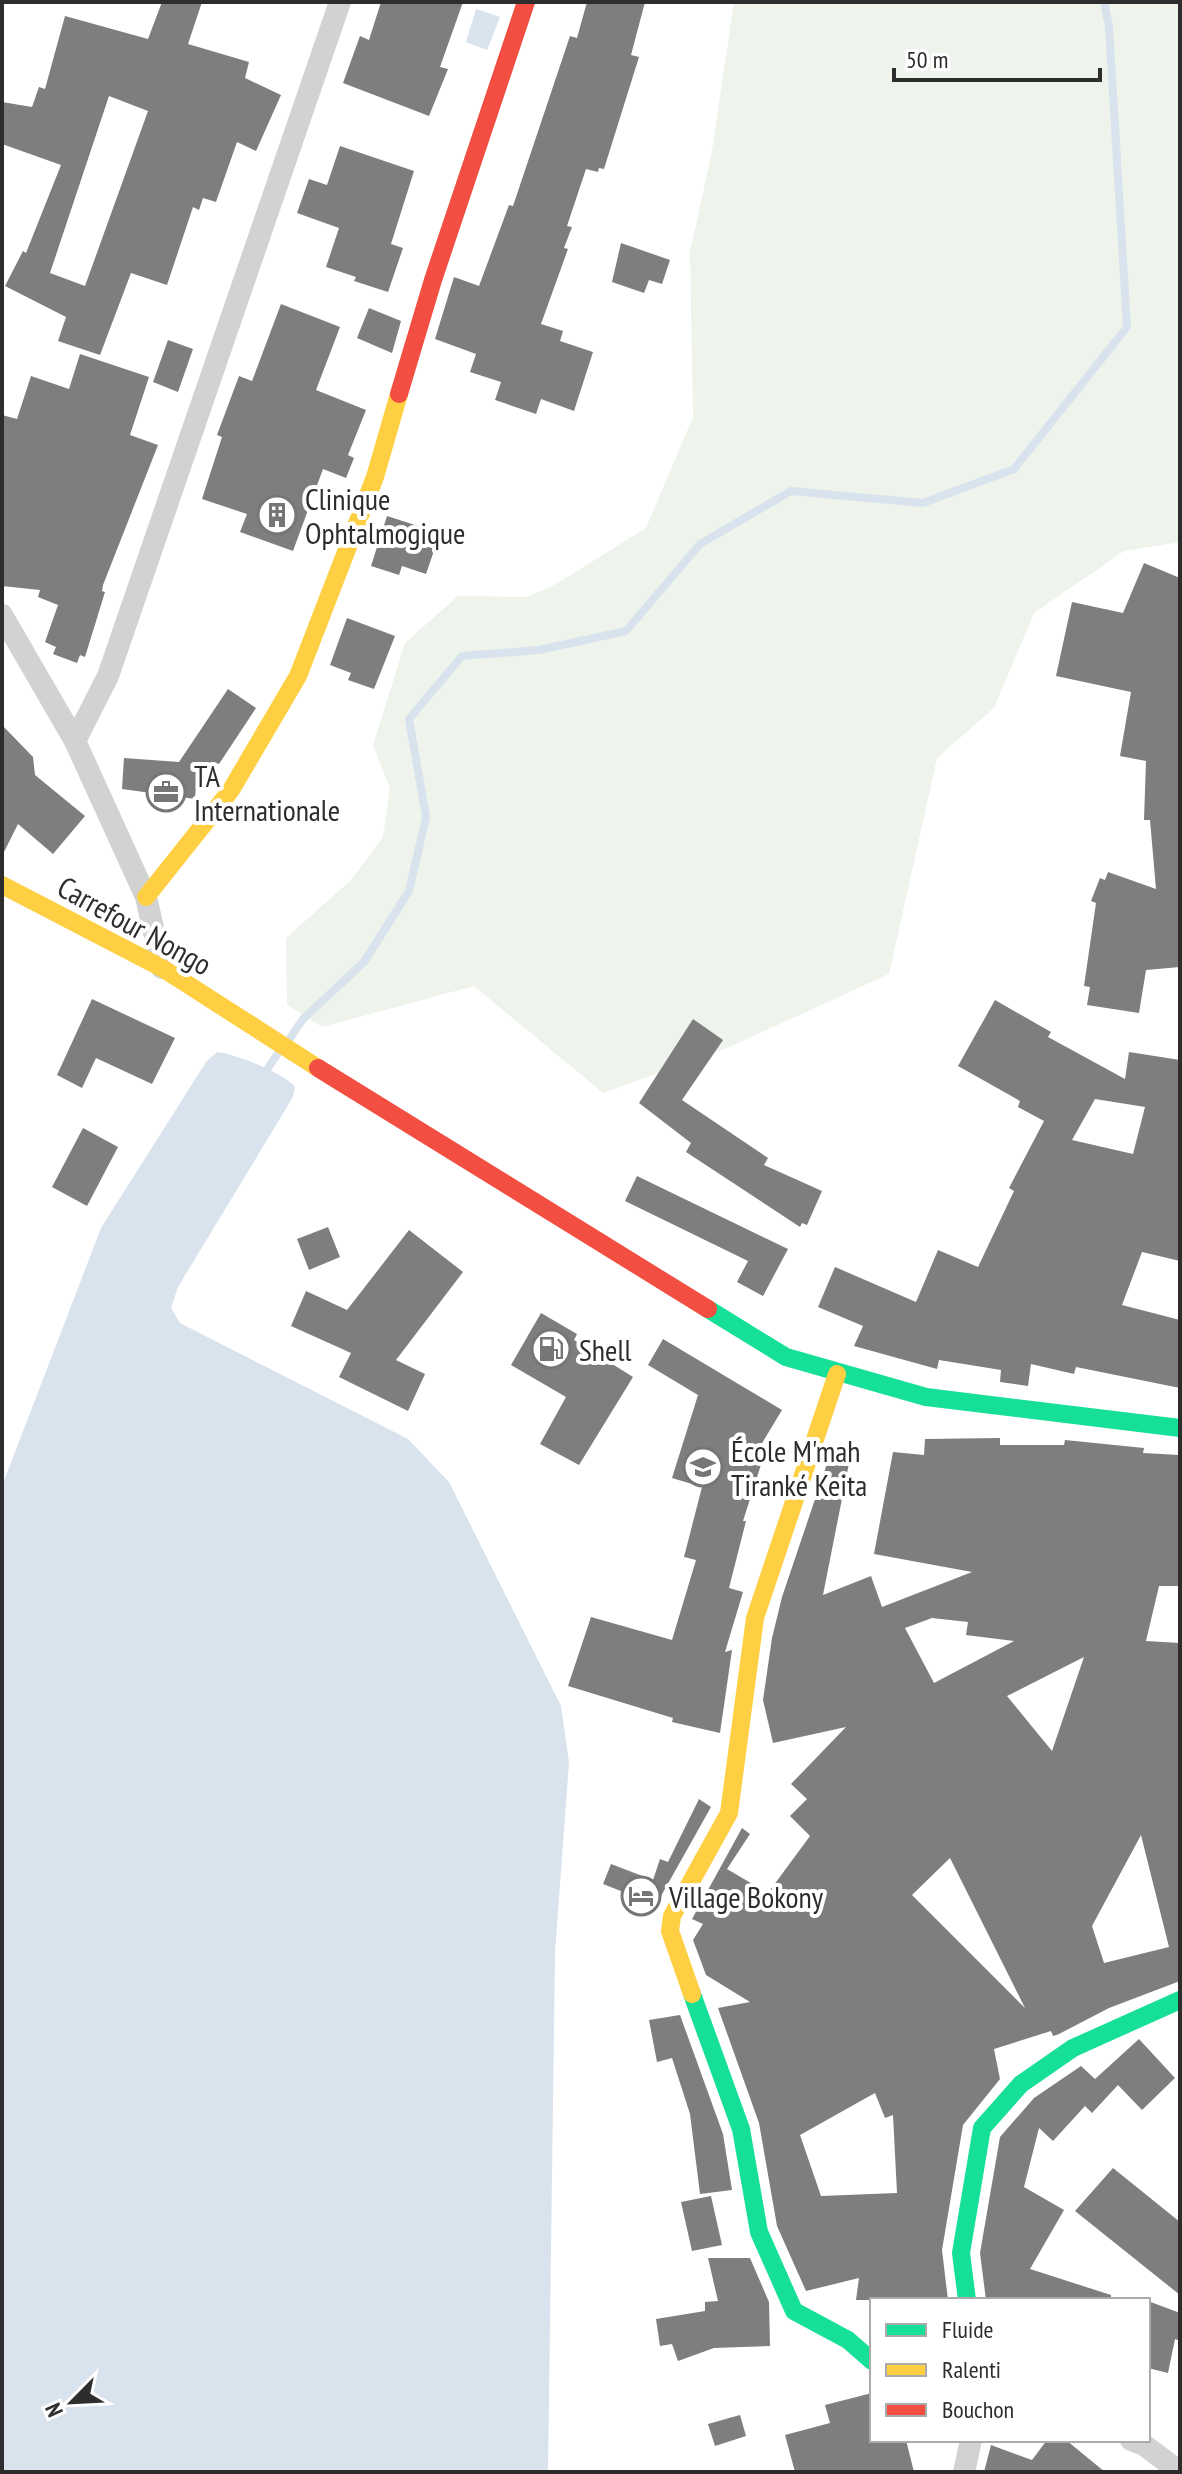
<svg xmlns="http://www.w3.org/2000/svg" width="1182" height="2474" font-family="'PT Sans Narrow',sans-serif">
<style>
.green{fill:#eef3eb}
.water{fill:#d9e3ee}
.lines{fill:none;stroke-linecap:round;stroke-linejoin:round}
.stream{stroke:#d9e3ee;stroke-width:8}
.building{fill:#7e7e7e;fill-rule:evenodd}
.street{stroke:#d2d2d2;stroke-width:22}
.fast{stroke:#16e098;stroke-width:18}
.slow{stroke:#ffcf43;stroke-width:18}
.jam{stroke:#f24e42;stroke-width:18}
.labels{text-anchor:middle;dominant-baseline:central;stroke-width:8;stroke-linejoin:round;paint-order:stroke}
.poi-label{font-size:30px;fill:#2d2d2d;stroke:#fff;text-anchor:start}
.street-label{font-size:30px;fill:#2d2d2d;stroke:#fff}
</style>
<rect width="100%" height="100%" fill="#fff"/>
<!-- green -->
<path class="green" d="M734 2H1180V542L1124 551 1034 613 994 708 937 758 889 974 727 1048 603 1093 474 986 322 1027 287 1005 286 938 351 880 383 837 390 788 373 745 405 643 458 596 527 597 558 583 646 528 693 417 690 252 712 151Z"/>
<!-- water -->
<g class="water">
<path d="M476 9 500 17 487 50 466 42Z"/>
<path d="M217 1052C233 1053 286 1074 295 1087L293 1097 178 1287 171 1308 180 1323 408 1439 449 1482 561 1706 569 1762 555 1953 548 2472H2V1486L101 1228 206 1062Z"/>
</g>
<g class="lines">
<!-- stream -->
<g class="stream">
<path d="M288 1041 303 1019 364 962 409 891 426 817 409 719 462 656 539 650 626 631 700 544 791 491 923 503 1014 469 1127 327 1109 27 1104 2"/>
<path d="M268 1068 277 1055"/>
</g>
</g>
<!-- building -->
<g class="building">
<path d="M162 2H202L188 44 249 62 245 78 281 95 256 151 237 142 216 202 203 198 199 210 193 207 167 285 131 273 100 355 58 341 66 317 5 286 23 251 26 253 61 165 2 144V102L32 107 39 87 45 89 65 16 148 39ZM109 96 148 111 85 286 50 273Z"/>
<path d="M381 2H463L440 67 448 69 429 116 343 83 360 36 369 40Z"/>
<path d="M587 2H645L631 55 639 57 604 169 599 168 598 172 586 169 567 226 572 227 564 248 568 249 541 324 563 331 560 341 593 352 574 411 541 399 536 414 495 400 501 382 470 372 476 354 435 339 454 277 479 286 509 205 513 206 570 36 577 38Z"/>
<path d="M340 146 414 171 391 244 403 248 388 292 354 281 356 277 326 267 339 228 297 213 309 179 327 185Z"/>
<path d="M621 243 670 260 662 284 649 280 644 293 612 282Z"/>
<path d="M281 304 340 327 316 390 366 410 348 455 354 458 346 478 323 469 293 551 240 532 247 514 202 499 222 437 217 435 239 376 252 381Z"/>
<path d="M369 308 401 321 392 353 357 338Z"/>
<path d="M168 340 193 349 178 392 153 382Z"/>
<path d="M80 354 149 377 130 435 158 445 103 585 102 591 105 592 85 657 80 655 77 663 53 654 56 647 45 642 58 605 38 597 40 590 2 586V415L17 419 31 376 69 389Z"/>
<path d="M387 516 440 533 426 574 402 566 399 575 371 566Z"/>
<path d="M1144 563 1180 578V967L1146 970 1139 1013 1087 1005 1090 987 1084 986 1096 903 1091 901 1100 878 1105 880 1108 872 1156 889 1150 820H1144L1146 761 1120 756 1131 692 1056 676 1072 602 1123 613Z"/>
<path d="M347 618 395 636 374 689 348 680 351 673 330 665Z"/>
<path d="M228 689 256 708 219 764 213 762 209 771 197 768 195 799 122 789 124 758 179 762Z"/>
<path d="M2 725 33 757 35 775 85 816 53 854 18 824 2 856Z"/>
<path d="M92 999 175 1038 152 1084 96 1058 82 1088 57 1075Z"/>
<path d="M995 1000 1051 1032 1048 1037 1125 1079 1129 1052 1180 1060V1261L1142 1252 1122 1305 1180 1320V1388L1076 1367 1074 1374 1031 1364 1028 1386 1000 1382 1001 1370 939 1360 937 1369 854 1346 863 1326 818 1307 835 1267 916 1302 938 1250 978 1267 1014 1191 1009 1188 1044 1121 1018 1107 1020 1101 958 1066ZM1095 1099 1145 1107 1133 1154 1072 1140Z"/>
<path d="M693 1019 723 1040 682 1100 768 1158 764 1165 822 1191 807 1225 802 1223 800 1227 686 1152 691 1143 639 1103Z"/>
<path d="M83 1128 118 1147 87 1206 52 1187Z"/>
<path d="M637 1176 788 1249 763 1296 737 1282 748 1261 625 1201Z"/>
<path d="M328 1227 340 1257 309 1270 297 1239Z"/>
<path d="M409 1230 463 1272 396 1360 425 1374 408 1411 339 1377 351 1353 291 1326 306 1291 347 1310Z"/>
<path d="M541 1313 577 1334 574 1340 633 1377 579 1465 540 1444 566 1397 511 1365Z"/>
<path d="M663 1339 782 1410 758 1450 765 1452 743 1521H746L729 1588 743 1592 725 1652 732 1650 720 1733 672 1722 673 1718 568 1686 591 1617 672 1640 696 1560 684 1557 702 1487 672 1478 698 1395 648 1365Z"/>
<path d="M1000 1438V1445H1064L1065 1440 1144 1448 1143 1453 1180 1455 1178 1586H1159L1146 1641 1180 1643V1981L1109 2008 1059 2034 1053 2036 1051 2031 994 2049 1000 2079 963 2125 942 2250 948 2300H856L859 2278 806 2291 777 2226 759 2123 718 2008 750 2002 706 1975 693 1940 703 1924 692 1919 742 1828 750 1834 727 1869 768 1893 810 1836 790 1816 807 1799 791 1784 846 1727 773 1743 763 1700 772 1638 782 1597 833 1446 852 1448 823 1595 871 1576 882 1607 972 1572 874 1554 893 1452 924 1455 925 1439ZM932 1618 968 1622 966 1635 1014 1641 934 1683 905 1628ZM1084 1657 1052 1751 1007 1696ZM1141 1835 1169 1947 1104 1963 1092 1926ZM950 1858 1025 2008 912 1895ZM875 2093 885 2118 893 2115 897 2193 821 2196 800 2135Z"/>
<path d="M699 1799 711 1807 656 1905 603 1884 611 1864 653 1880 660 1859 668 1862Z"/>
<path d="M680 2015 723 2134 732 2190 700 2194 690 2114 672 2058 657 2062 649 2020Z"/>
<path d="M1139 2039 1175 2078 1142 2110 1118 2085 1092 2113 1085 2106 1053 2141 1039 2128 1024 2187 1064 2210 1030 2269 1111 2295V2300H986L980 2253 1000 2137 1034 2098 1081 2066 1095 2079Z"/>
<path d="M1113 2168 1180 2222V2295L1075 2211Z"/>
<path d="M711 2196 722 2245 692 2251 681 2202Z"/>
<path d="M708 2258H750L769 2302 770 2346 714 2348 678 2361 672 2344 660 2346 656 2319 705 2311V2302L718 2301Z"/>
<path d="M1148 2301 1180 2313V2341L1175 2339 1168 2373 1148 2368Z"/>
<path d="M872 2393V2440H906L914 2472H795L785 2435 830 2423 825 2405Z"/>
<path d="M740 2415 746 2436 715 2446 708 2424Z"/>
<path d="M1047 2440H1066L1105 2472H984L991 2445 1032 2460Z"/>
</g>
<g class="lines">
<!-- street -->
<g class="street">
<path d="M2 615 75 741 146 897 162 968"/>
<path d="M75 741 108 676 340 2"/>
<path d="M1131 2440 1144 2445 1180 2472"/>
<path d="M964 2472 971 2440"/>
</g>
<!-- fast -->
<g class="fast">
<path d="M708 1309 786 1357 926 1397 1180 1428"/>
<path d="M692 1994 741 2129 759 2232 794 2311 848 2340 872 2361"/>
<path d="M967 2300 961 2253 982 2128 1021 2084 1073 2048 1180 2000"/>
</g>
<!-- slow -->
<g class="slow">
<path d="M2 885 162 968 318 1068"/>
<path d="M146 897 231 790 298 676 375 477 399 394"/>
<path d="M692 1994 670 1931 672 1916 729 1813 755 1618 837 1374"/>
</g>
<!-- jam -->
<g class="jam">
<path d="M399 394 433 280 526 2"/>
<path d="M318 1068 708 1309"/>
</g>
</g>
<!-- icons -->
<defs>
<g id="building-ring" transform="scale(2)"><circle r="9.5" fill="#fff" stroke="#767676" stroke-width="1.5"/><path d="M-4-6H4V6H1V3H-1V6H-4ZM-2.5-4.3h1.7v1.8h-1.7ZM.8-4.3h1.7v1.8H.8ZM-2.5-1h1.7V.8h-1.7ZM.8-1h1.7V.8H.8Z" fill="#767676"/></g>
<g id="office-ring" transform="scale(2)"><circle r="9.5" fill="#fff" stroke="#767676" stroke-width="1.5"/><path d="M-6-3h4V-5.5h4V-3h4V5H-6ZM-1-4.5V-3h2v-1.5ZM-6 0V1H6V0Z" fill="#767676"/></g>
<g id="fuel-ring" transform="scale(2)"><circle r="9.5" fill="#fff" stroke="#767676" stroke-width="1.5"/><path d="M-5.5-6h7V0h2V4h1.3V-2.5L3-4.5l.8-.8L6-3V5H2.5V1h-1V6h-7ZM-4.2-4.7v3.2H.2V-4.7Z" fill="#767676"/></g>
<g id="school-ring" transform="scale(2)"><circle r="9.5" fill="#fff" stroke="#767676" stroke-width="1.5"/><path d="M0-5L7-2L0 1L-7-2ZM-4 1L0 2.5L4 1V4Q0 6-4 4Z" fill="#767676"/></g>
<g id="hotel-ring" transform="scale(2)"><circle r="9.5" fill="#fff" stroke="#767676" stroke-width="1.5"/><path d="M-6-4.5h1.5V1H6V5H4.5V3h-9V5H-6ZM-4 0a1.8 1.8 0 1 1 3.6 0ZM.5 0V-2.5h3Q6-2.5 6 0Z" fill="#767676"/></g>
</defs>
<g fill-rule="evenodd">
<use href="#building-ring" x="277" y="515"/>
<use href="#office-ring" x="166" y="792"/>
<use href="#fuel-ring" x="551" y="1349"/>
<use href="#school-ring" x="703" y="1467"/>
<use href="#hotel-ring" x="641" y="1896"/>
</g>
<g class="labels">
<!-- poi labels -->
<g class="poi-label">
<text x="305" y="498">Clinique<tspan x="305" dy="34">Ophtalmogique</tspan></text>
<text x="194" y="775">TA<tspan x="194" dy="34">Internationale</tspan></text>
<text x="579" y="1349">Shell</text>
<text x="731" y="1450">École M'mah<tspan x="731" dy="34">Tiranké Keita</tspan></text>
<text x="669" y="1896">Village Bokony</text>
</g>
<!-- street labels -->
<g class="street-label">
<text transform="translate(135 925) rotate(29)">Carrefour Nongo</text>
</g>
</g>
<!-- border -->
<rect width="1182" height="2474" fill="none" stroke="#2d2d2d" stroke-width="8"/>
<!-- legend -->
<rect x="870" y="2298" width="280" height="144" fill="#ffffff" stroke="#ababab" stroke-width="2"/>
<rect x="886" y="2324" width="40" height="12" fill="#16e098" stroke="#ababab" stroke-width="2"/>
<text x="942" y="2338" font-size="24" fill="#2d2d2d">Fluide</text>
<rect x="886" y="2364" width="40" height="12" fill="#ffcf43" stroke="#ababab" stroke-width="2"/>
<text x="942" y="2378" font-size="24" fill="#2d2d2d">Ralenti</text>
<rect x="886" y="2404" width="40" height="12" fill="#f24e42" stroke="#ababab" stroke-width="2"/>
<text x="942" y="2418" font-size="24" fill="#2d2d2d">Bouchon</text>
<!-- north arrow -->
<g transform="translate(72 2402) rotate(246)" stroke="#ffffff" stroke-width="6" paint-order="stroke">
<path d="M0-6L14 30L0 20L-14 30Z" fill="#2d2d2d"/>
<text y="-12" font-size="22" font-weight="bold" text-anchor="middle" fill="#2d2d2d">N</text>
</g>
<!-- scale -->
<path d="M894 68v12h206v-12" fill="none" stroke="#2d2d2d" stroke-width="4"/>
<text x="906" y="68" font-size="24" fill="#2d2d2d" stroke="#ffffff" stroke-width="6" paint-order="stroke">50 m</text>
</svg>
